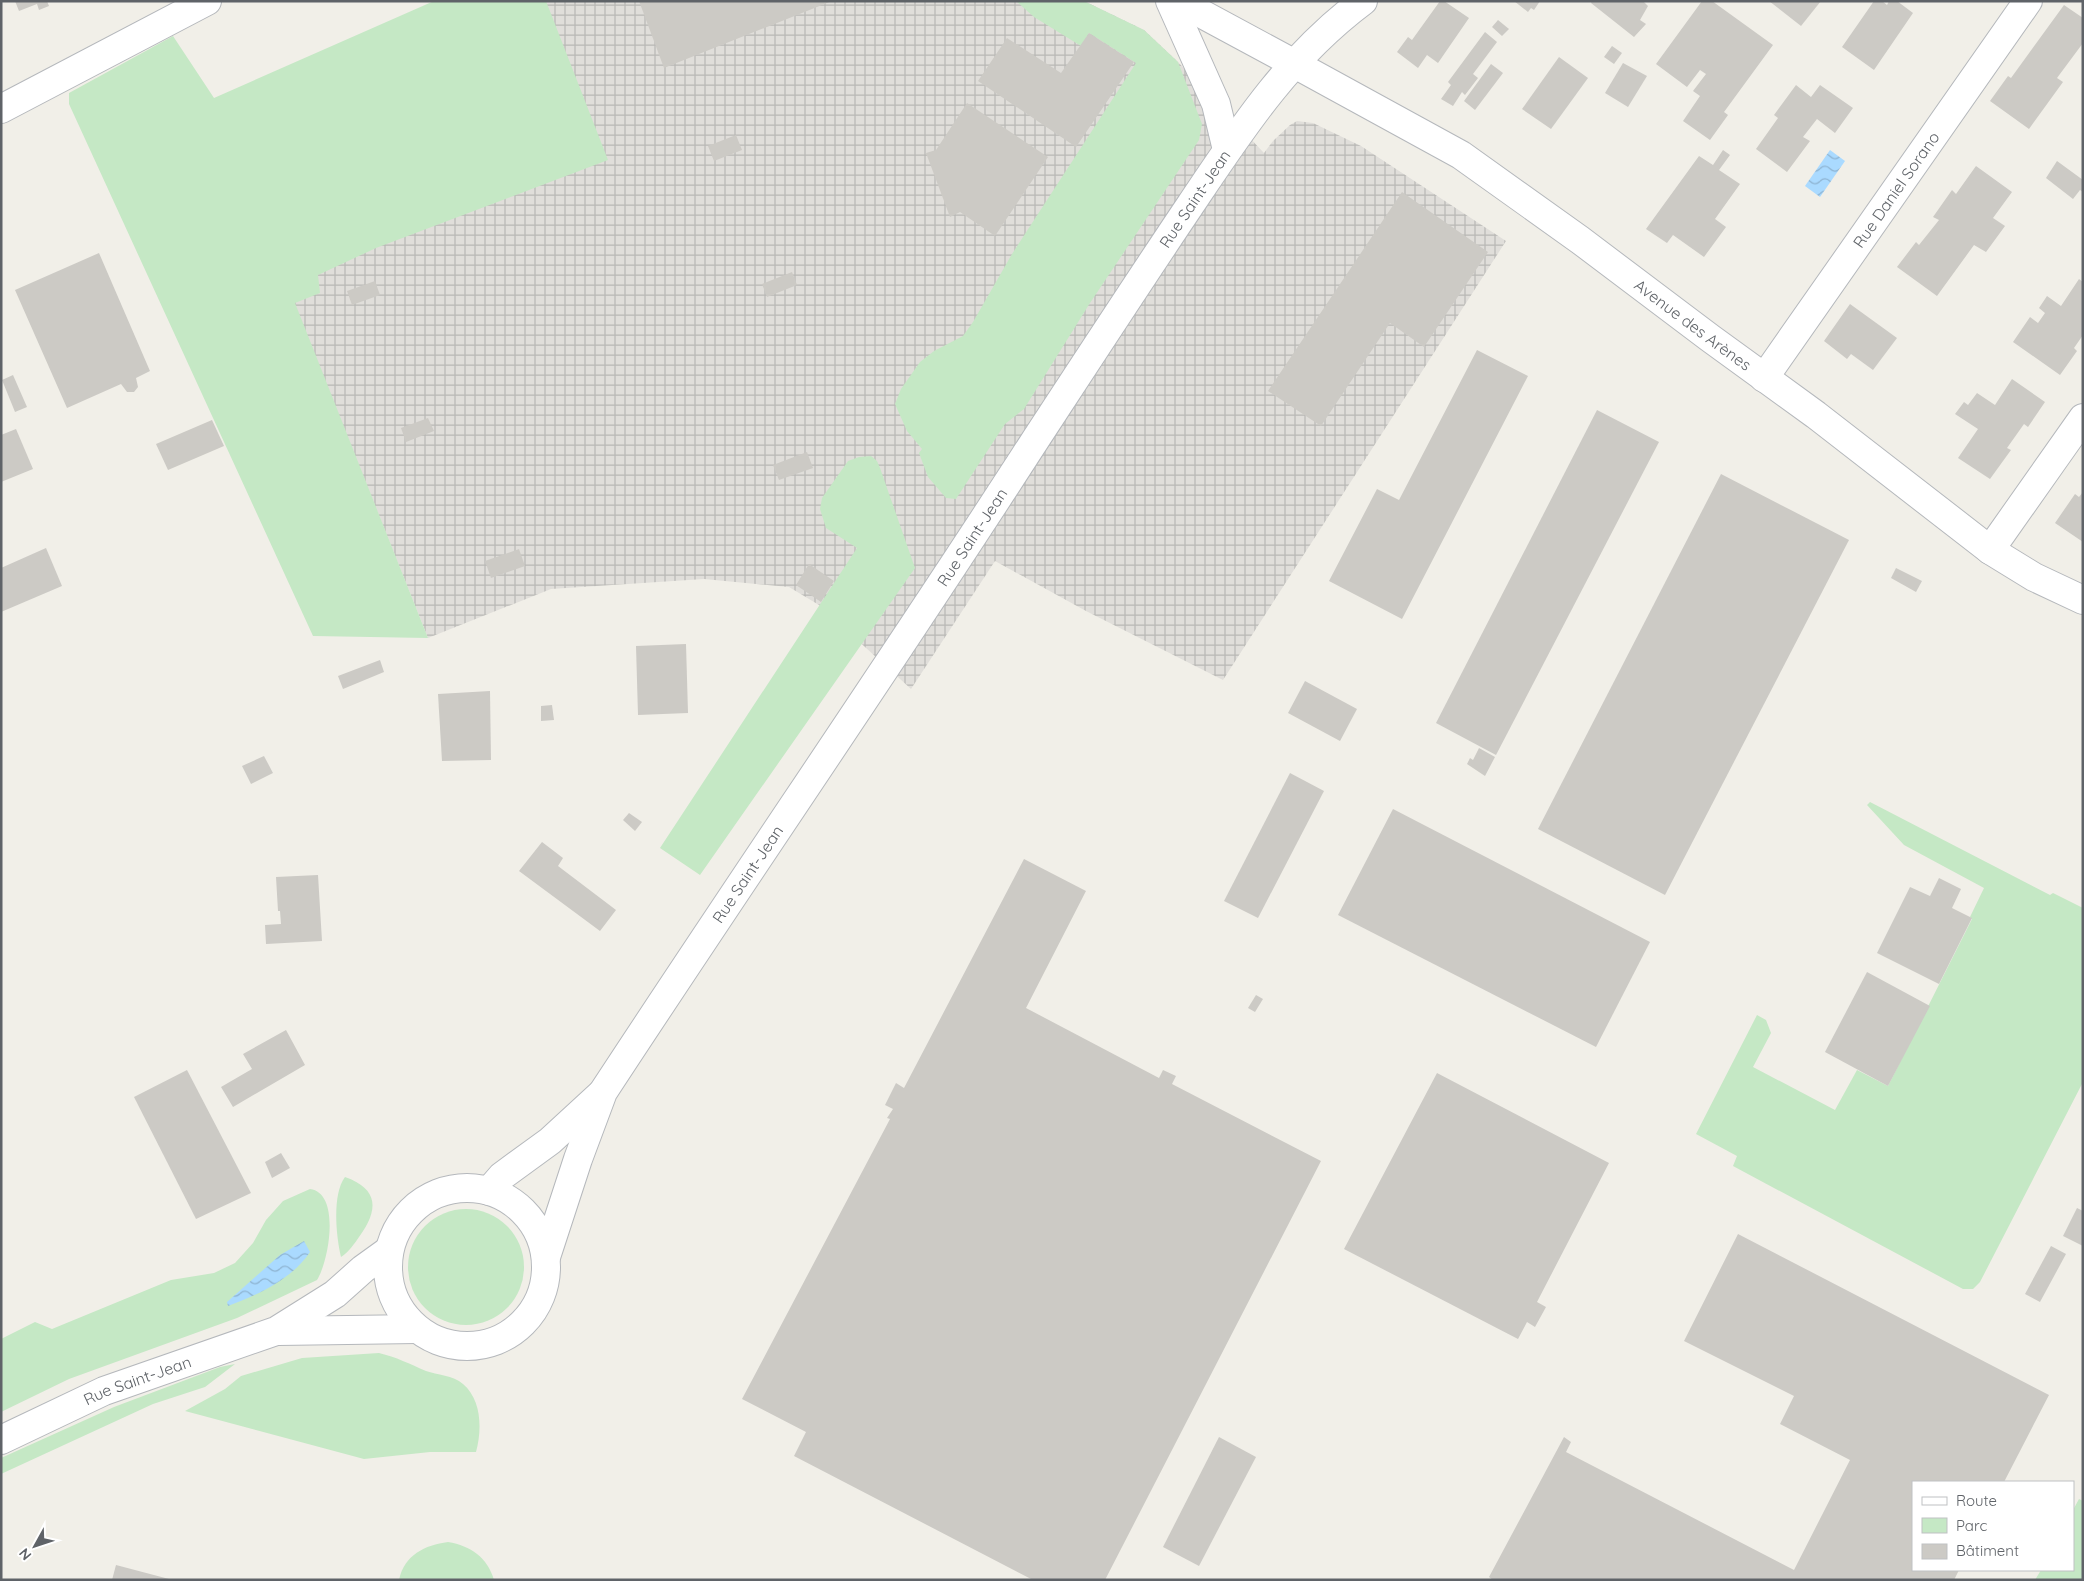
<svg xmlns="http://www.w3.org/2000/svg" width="2084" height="1581" font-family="Quicksand,sans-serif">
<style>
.industrial{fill:url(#industrial-grid)}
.green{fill:#c5e8c5}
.water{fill:url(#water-waves)}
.building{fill:#cccac5}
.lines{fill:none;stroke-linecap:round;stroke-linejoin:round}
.minor-casing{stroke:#b5b8bc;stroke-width:30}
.tertiary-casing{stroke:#b5b8bc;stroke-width:30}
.minor{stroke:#fff;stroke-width:28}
.tertiary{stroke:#fff;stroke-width:28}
.labels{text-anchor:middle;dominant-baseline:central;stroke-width:4;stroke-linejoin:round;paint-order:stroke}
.street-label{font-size:16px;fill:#5f6368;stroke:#fff}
</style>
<defs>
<pattern id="industrial-grid" width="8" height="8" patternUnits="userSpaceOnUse" patternTransform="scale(1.25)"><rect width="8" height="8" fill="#e0deda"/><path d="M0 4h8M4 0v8" fill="none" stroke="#b9b8b5"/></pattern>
<pattern id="water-waves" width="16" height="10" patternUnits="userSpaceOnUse" patternTransform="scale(1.25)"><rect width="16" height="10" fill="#aadaff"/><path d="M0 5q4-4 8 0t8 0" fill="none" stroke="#8eb4d2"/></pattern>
</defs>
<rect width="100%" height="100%" fill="#f1efe8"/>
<!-- industrial -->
<path class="industrial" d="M434 1H1084L1144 30 1178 62 1264 153 1273 141 1290 125 1297 121 1313 123 1361 146 1506 241 1223 680 1086 611 995 561 911 689 819 605 789 587 704 579 551 589 428 638 294 303Z"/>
<!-- green -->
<g class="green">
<path d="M434 1H546L608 160 376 248 318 275 320 293 295 303 428 638 313 636 69 104V93L173 36 214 98Z"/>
<path d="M1016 1H1084L1144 30 1178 62 1202 124 1199 140 1090 303 1024 409 1005 424 956 499 946 498 928 477 919 453 922 449 907 431 895 404 901 389 920 362 934 351 963 336 973 322 1012 254 1136 63 1089 33 1081 46 1034 17Z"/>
<path d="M871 456 877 461 880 468 915 568 700 875 660 848 857 548 826 528 820 509 822 498 848 461 859 457Z"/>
<path d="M1870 802 2050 895 2053 893 2083 908V1082L1980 1282 1973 1289H1963L1733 1166 1737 1156 1696 1134 1757 1015 1766 1020 1771 1033 1753 1067 1835 1110 1857 1070 1888 1086 1972 919 1970 917 1984 888 1904 845 1867 805Z"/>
<path d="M345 1177C379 1189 379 1210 359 1237 354 1244 349 1252 341 1257 336 1236 332 1194 345 1177Z"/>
<path d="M310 1189C341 1193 329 1261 317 1280L237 1318 69 1379 1 1412V1339L35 1322 52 1329 171 1280 214 1273 235 1263 253 1243 266 1220 283 1201Z"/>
<circle cx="466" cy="1267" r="58"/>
<path d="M379 1353C396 1357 410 1364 426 1371 437 1375 453 1375 463 1384 482 1400 482 1430 476 1452H430L364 1459 185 1411 225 1389 241 1376 302 1358Z"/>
<path d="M235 1364 205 1387 153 1404 1 1474V1458L114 1407 220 1367Z"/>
<path d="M2079 1499 2083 1501V1580H2035L2041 1570H2073V1510Z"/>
<path d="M448 1542C471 1546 487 1557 494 1580H399C404 1555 425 1545 448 1542Z"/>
</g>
<!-- water -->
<g class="water">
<path d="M1830 150 1845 161 1820 197 1805 186Z"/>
<path d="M304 1241 310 1252C292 1279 258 1295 228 1306L227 1302 280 1255Z"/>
</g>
<!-- building -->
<g class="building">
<path d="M15 1H47L49 6 39 10 37 4 19 11Z"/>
<path d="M639 1H832L664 68Z"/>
<path d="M1440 1H1444L1469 18 1438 63 1427 55 1418 68 1397 52 1408 37 1412 40Z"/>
<path d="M1514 1H1540L1534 10 1531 8 1528 12Z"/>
<path d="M1592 1H1643L1648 6 1640 20 1646 24 1634 37 1591 3Z"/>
<path d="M1702 1H1712L1773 45 1724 112 1728 115 1710 140 1683 121 1700 96 1693 91 1706 74 1700 70 1687 87 1656 64Z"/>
<path d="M1769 1H1821L1801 26Z"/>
<path d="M1874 1H1882L1887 5 1889 1H1897L1913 13 1874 70 1842 47Z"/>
<path d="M2064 5 2083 18V43L2057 78 2063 82 2029 129 1990 101 2008 76 2011 78Z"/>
<path d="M1498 20 1509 29 1502 36 1492 27Z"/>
<path d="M1485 32 1497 42 1473 74 1478 78 1465 95 1462 92 1453 106 1441 99 1451 85 1448 82Z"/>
<path d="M1089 33 1134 62 1076 147 978 81 1007 38 1061 73Z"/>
<path d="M1612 46 1622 53 1614 64 1604 57Z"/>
<path d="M1559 57 1588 78 1551 129 1522 109Z"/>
<path d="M1623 63 1647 76 1628 107 1605 93Z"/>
<path d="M1491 64 1503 73 1475 110 1464 101Z"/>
<path d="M1796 85 1811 97 1820 85 1853 108 1835 133 1817 119 1803 137 1810 141 1787 172 1756 149 1778 118 1774 115Z"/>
<path d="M967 103 1048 157 995 236 960 212 950 217 926 153 936 150Z"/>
<path d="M736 135 742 150 714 161 708 146Z"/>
<path d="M1723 150 1730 155 1719 170 1740 184 1715 219 1726 227 1704 257 1673 235 1667 243 1646 229 1699 156 1713 165Z"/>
<path d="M2057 161 2083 180V192L2080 190 2073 199 2046 178Z"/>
<path d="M1976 166 2012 192 1993 218 2005 226 1986 252 1974 245 1937 296 1897 267 1916 242 1919 245 1939 220 1933 217 1952 190 1956 194Z"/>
<path d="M1402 192 1488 252 1424 347 1390 323 1321 426 1268 391Z"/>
<path d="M99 253 150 371 136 378 138 387 134 392H127L121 384 67 408 15 290Z"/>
<path d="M792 272 797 285 767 297 762 284Z"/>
<path d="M2079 279 2083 282V335L2074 348 2077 351 2060 375 2013 342 2030 317 2038 323 2045 313 2039 308 2047 296 2061 306Z"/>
<path d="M375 281 380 295 352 305 347 291Z"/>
<path d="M1850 304 1897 338 1873 370 1851 354 1847 359 1824 341Z"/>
<path d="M1477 350 1528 376 1402 619 1329 581 1377 489 1399 500Z"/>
<path d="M13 375 27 407 15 412 2 380Z"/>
<path d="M2012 379 2045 402 2028 427 2024 424 2007 448 2011 450 1990 479 1958 458 1978 429 1955 414 1964 402 1968 405 1977 393 1995 405Z"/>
<path d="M1597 410 1659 442 1496 755 1436 723Z"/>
<path d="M428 418 434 431 406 442 401 428Z"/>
<path d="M212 420 224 446 168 470 156 444Z"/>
<path d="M16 429 33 469 1 482V435Z"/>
<path d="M807 452 813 468 779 480 773 465Z"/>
<path d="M1721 474 1849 540 1665 895 1538 829Z"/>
<path d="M2083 492V542L2055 523 2075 494 2079 497Z"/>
<path d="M46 548 62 586 1 612V568Z"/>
<path d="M519 549 525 566 491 578 485 561Z"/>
<path d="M809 564 834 581 821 602 796 585Z"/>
<path d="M1896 568 1922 581 1916 592 1891 578Z"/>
<path d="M686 644 688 713 638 715 636 646Z"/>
<path d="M380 660 384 672 343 689 338 676Z"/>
<path d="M1305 681 1357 709 1340 741 1288 713Z"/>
<path d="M490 691 491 760 442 761 438 694Z"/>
<path d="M552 705 554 720 541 721V706Z"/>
<path d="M1479 748 1495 757 1485 776 1467 764 1470 758 1473 760Z"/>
<path d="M264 756 273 773 251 784 242 766Z"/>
<path d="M1290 773 1324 791 1258 918 1224 901Z"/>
<path d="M1393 809 1650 942 1596 1047 1338 915Z"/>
<path d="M629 813 642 822 635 831 623 820Z"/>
<path d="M542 842 563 858 558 866 616 910 600 931 519 871Z"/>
<path d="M1024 859 1086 891 1026 1008 1159 1078 1163 1070 1176 1076 1172 1084 1321 1161 1105 1580H1033L794 1456 806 1432 742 1399 890 1119 887 1118 893 1109 885 1105 896 1083 904 1088Z"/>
<path d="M318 875 322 941 266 944 265 925 281 924 280 911H278L276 877Z"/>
<path d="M1939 878 1961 889 1952 908 1972 918 1939 984 1877 953 1910 887 1930 896Z"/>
<path d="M1867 972 1930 1006 1888 1086 1825 1052Z"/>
<path d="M1256 995 1263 999 1255 1012 1248 1008Z"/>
<path d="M286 1030 305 1065 233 1107 221 1087 252 1069 243 1054Z"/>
<path d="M187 1070 251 1193 196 1219 134 1097Z"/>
<path d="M1437 1073 1609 1163 1537 1302 1546 1307 1535 1327 1527 1322 1518 1339 1344 1249Z"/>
<path d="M281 1153 290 1168 272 1178 265 1162Z"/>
<path d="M2077 1208 2083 1211V1246L2063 1236Z"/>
<path d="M1738 1234 2049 1395 2004 1482H1913V1570H1959L1954 1580H1493L1489 1577 1564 1437 1571 1442 1566 1452 1794 1570 1850 1460 1780 1424 1794 1396 1684 1341Z"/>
<path d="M2051 1246 2066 1254 2040 1302 2025 1294Z"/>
<path d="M1219 1437 1256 1457 1199 1566 1163 1547Z"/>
<path d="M116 1565 169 1579V1580H112Z"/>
</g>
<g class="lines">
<!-- minor casing -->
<g class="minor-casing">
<g id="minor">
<path d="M1170 1 1216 104 1227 150"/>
<path d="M1178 1 1293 63"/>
<path d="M1 109 207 1"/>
<path id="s1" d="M1764 378 2028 1"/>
<path d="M1990 550 2083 418"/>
</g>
</g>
<!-- tertiary casing -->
<g class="tertiary-casing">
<g id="tertiary">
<path id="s2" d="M1293 63 1461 155 1580 240 1710 338 1816 415 1990 550 2034 577 2083 600"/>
<circle cx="467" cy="1267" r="79"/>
<path d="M489 1191 502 1176 550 1141 600 1095"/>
<path id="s3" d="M546 1257 578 1159 603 1092C745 875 892 662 1032 445 1085 364 1137 284 1191 204 1242 128 1288 57 1363 1"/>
<path d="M278 1331 417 1329"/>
<path id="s4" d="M1 1440 104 1391 276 1331 335 1294 363 1269 388 1251"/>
</g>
</g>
<!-- minor -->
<use href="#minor" class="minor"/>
<!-- tertiary -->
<use href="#tertiary" class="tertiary"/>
</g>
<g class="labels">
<!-- street labels -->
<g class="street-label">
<text stroke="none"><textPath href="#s1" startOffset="230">Rue Daniel Sorano</textPath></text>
<text stroke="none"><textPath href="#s3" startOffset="1246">Rue Saint-Jean</textPath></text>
<text stroke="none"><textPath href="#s2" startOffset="479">Avenue des Arènes</textPath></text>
<text stroke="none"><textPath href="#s3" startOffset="841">Rue Saint-Jean</textPath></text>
<text stroke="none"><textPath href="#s3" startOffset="436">Rue Saint-Jean</textPath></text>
<text stroke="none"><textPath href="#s4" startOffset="149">Rue Saint-Jean</textPath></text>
</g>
</g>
<!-- border -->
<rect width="2084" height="1581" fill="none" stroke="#5f6368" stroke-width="5"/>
<!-- legend -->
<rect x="1912" y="1481" width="162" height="90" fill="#ffffff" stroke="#bfc1c3"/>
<rect x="1922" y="1497" width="25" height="8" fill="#ffffff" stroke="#bfc1c3"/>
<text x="1956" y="1506" font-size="15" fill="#5f6368">Route</text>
<rect x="1922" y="1518" width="25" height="15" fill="#c5e8c5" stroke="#bfc1c3"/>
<text x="1956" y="1531" font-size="15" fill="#5f6368">Parc</text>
<rect x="1922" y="1544" width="25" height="15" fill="#cccac5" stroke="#bfc1c3"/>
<text x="1956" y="1556" font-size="15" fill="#5f6368">Bâtiment</text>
<!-- north arrow -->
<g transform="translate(35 1546) rotate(230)" stroke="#ffffff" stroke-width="4" paint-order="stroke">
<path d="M0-4L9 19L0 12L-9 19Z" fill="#5f6368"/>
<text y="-8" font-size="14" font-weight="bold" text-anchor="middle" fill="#5f6368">N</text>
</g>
</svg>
